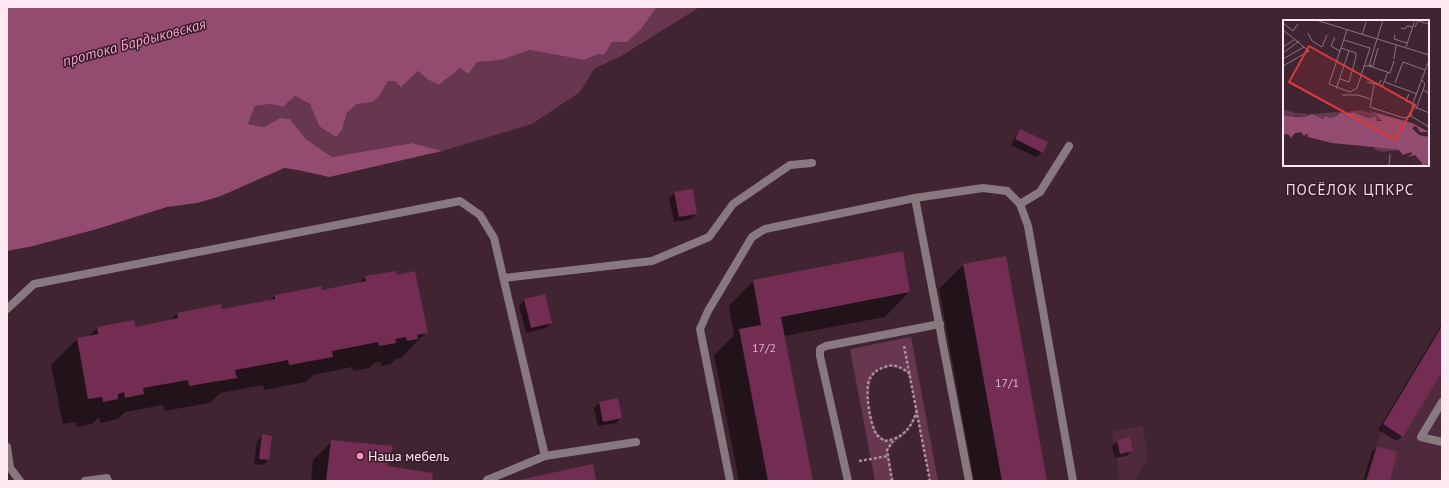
<svg xmlns="http://www.w3.org/2000/svg" width="1449" height="488" font-family="'PT Sans',sans-serif">
<style>
.built{fill:#4e2a3c}
.green{fill:#66374e;fill-rule:evenodd}
.water{fill:#944b70}
.shadow{fill:#0007}
.building{fill:#732d52}
.lines{fill:none;stroke-linecap:round;stroke-linejoin:round}
.path{stroke:#a8909c;stroke-width:2.5;stroke-dasharray:3 2;stroke-linecap:butt}
.service{stroke:#88787f;stroke-width:8}
.minor{stroke:#88787f;stroke-width:8}
.poi-dot{fill:#fb8fc4;stroke:#361a28;stroke-width:1.5}
.labels{text-anchor:middle;dominant-baseline:central;stroke-width:3;stroke-linejoin:round;paint-order:stroke}
.number-label{font-size:12px;fill:#dabaca}
.poi-label{font-size:14px;fill:#fde9f2;stroke:#361a28;text-anchor:start}
.water-label{font-size:15px;font-style:italic;fill:#f5a1c9;stroke:#361a28}
.neighbourhood-label{font-size:15px;letter-spacing:1px;fill:#f6d6e4;stroke:#361a28}
.inset-road{fill:none;stroke:#8c737f;stroke-width:1}
.view{fill:#da3b3c;fill-opacity:0.15;stroke:#da3b3c;stroke-width:2}
.inset-edge{fill:none;stroke:#fde9f2;stroke-width:2}
</style>
<rect width="100%" height="100%" fill="#402432"/>
<!-- built -->
<g class="built">
<path d="M1442 326V481H1366L1383 424Z"/>
<path d="M1143 426 1148 460 1133 481H1120L1112 431Z"/>
</g>
<!-- green -->
<g class="green">
<path d="M657 7H700L621 56 594 69 580 92 532 124 442 151 412 143 332 157 306 139 290 119 280 118 264 127 248 124 255 106 271 104 283 107 295 96 310 104 319 126 342 130 347 113 357 104 373 102 380 95 388 81H395L401 86 418 71 427 79 439 85 460 68 477 62 501 60 530 50 584 60 598 54 612 42 655 10Z"/>
<path d="M911 337 938 481H926L929 478 917 416C912 423 909 431 901 437 894 443 894 442 888 451L894 481H875L850 349ZM889 366 901 369 909 374C911 383 916 402 915 410 915 422 896 447 883 438 868 429 863 381 877 371 880 368 886 368 889 366Z"/>
</g>
<!-- water -->
<path class="water" d="M7 7H657L640 30 627 42H612L604 55 598 54 584 60 530 50 501 60 477 62 468 74 460 68 439 85 427 79 418 71 401 87 395 81H388L380 95 373 102 357 104 347 113 342 130 336 137 319 126 310 104 295 96 283 107 271 104 255 106 248 124 264 127 280 118 290 119 306 139 332 157 412 143 442 151 329 177 298 170 284 168 221 196 197 203 167 207 97 229 33 246 7 251Z"/>
<!-- shadow -->
<g class="shadow">
<path d="M1020 130 1042 152 1036 157 1011 145 1015 136Z"/>
<path d="M675 193 696 214 691 219 674 222 669 198Z"/>
<path d="M963 265 1046 481H974L939 289Z"/>
<path d="M366 277 426 332 401 358 396 359 391 364 381 366V362L374 363 369 368 353 371 352 367 313 375 306 382 264 390 263 385 220 393 210 403 164 411 163 405 125 412 118 419 100 423 99 417 92 424 77 427 76 422 63 424 51 365 77 339 88 337 97 328H135L170 321 177 314 221 311 269 301 275 296 321 291 359 283Z"/>
<path d="M753 281 909 292 885 317 784 336 812 481H739L714 355 734 335 729 306Z"/>
<path d="M525 300 551 322 546 328 526 333 519 306Z"/>
<path d="M1442 324V370L1402 436 1397 441 1378 430Z"/>
<path d="M599 403 621 417 616 423 598 426 594 408Z"/>
<path d="M262 436 268 460 263 465 254 464 257 441Z"/>
<path d="M1118 440 1132 450 1127 456 1115 458 1112 446Z"/>
<path d="M332 441 386 467 431 481H311L313 460Z"/>
<path d="M1377 447 1389 481H1363L1372 452Z"/>
</g>
<!-- building -->
<g class="building">
<path d="M1020 129 1048 142 1043 153 1015 139Z"/>
<path d="M693 189 697 214 679 217 674 192Z"/>
<path d="M903 251 910 292 781 317 813 481H768L739 329 761 325 753 280Z"/>
<path d="M1006 256 1032 398 1047 481H1002L994 437 963 264Z"/>
<path d="M396 271 397 275 415 271 428 333 417 335 418 339 407 341 406 337 395 339 396 343 379 346 378 342 332 351 333 357 289 365 288 360 235 370 237 378 189 386 188 380 143 388 144 394 125 398 124 392 118 394V399L103 402 102 397 88 399 77 338 98 334 97 327 134 320 136 327 178 318 177 313 221 304 222 309 275 299V295L322 286V290L366 281 365 276Z"/>
<path d="M545 294 552 323 531 328 524 299Z"/>
<path d="M1442 326V372L1403 437 1383 424Z"/>
<path d="M618 398 622 418 603 422 599 402Z"/>
<path d="M262 434 272 436 269 460 259 459Z"/>
<path d="M1130 437 1133 451 1120 454 1117 440Z"/>
<path d="M331 440 393 446 387 466 433 473 432 481H326Z"/>
<path d="M1377 446 1397 452 1390 481H1366Z"/>
<path d="M593 464 596 481H519V480Z"/>
</g>
<g class="lines">
<!-- path -->
<g class="path">
<path d="M904 346 930 481"/>
<path d="M910 374C902 368 895 363 885 367 878 369 874 372 870 378 864 389 870 425 877 435 879 437 882 439 884 441 903 439 911 428 917 411"/>
<path d="M859 461 888 456"/>
<path d="M892 481 887 450 893 441"/>
</g>
<!-- service -->
<g class="service">
<path d="M1007 191 1020 204 1028 226 1073 481"/>
<path d="M915 198 969 481"/>
<path d="M1020 204 1040 192 1069 146"/>
<path d="M504 278 652 261 709 237 733 204 790 165 812 163"/>
<path d="M7 309 34 284 460 201 480 215 494 238 545 456"/>
<path d="M1442 402 1421 437 1442 442"/>
<path d="M7 447 10 468"/>
<path d="M7 467 10 468 20 481"/>
<path d="M85 481 107 478 108 481"/>
<path d="M487 481V480L545 456 636 442"/>
<path d="M848 481 820 356V349L826 346 940 324"/>
</g>
<!-- minor -->
<path class="minor" d="M730 481 700 329 708 311 752 237 765 229 915 198 983 188 1007 191"/>
</g>
<!-- markers -->
<circle class="poi-dot" cx="360" cy="456" r="4"/>
<g class="labels">
<!-- number labels -->
<g class="number-label">
<text x="764" y="347">17/2</text>
<text x="1007" y="382">17/1</text>
</g>
<!-- poi labels -->
<g class="poi-label">
<text x="368" y="456">Наша мебель</text>
</g>
<!-- water labels -->
<g class="water-label">
<text transform="translate(134 42) rotate(-15)">протока Бардыковская</text>
</g>
<!-- neighbourhood labels -->
<g class="neighbourhood-label">
<text x="1350" y="189">ПОСЁЛОК ЦПКРС</text>
</g>
</g>
<!-- overview -->
<g transform="translate(1283 20)">
<rect width="146" height="146" fill="#402432"/>
<path d="M0 89 12 93 26 94 21 97 13 95 5 98 0 96ZM78 90 94 95 99 101 70 92 57 93ZM54 92 56 93 54 96 48 98 45 96 40 99 29 94ZM92 127 105 128 116 130 99 132 91 129Z" fill="#66374e"/>
<path d="M86 91 129 103 146 112H137L133 106 129 108 136 115 146 117 145 144 138 146 139 143 132 135 124 137 129 134 128 132 120 135 116 130 110 129 49 123 25 117 24 113 21 116 18 112 12 113 8 118 5 114 0 115V96L21 97 29 94 40 99 43 96 48 98 54 96 57 92 62 94 70 92 85 98 93 97 94 101H99L94 95Z" fill="#944b70"/>
<path class="inset-road" d="M33 0 146 35M0 3 10 11 15 4M132 7 135 1 146 4M118 8 122 9 124 6 129 7M0 10 26 31 0 46M25 13 29 21 39 27 44 15M79 15 83 2M112 15 111 19 124 23M52 17 48 26 57 31M94 19 100 0M61 20 87 28 74 68 67 72 46 64 64 10M0 27 11 20M123 27 132 0M0 33 16 21M0 39 21 27M111 39 113 25M86 45 90 46 95 28M81 46H86L94 19M86 46 107 53 111 41M57 59 66 62 73 37V33L58 28M139 60 142 64 140 70 146 73M84 62 96 65 98 60M102 62 134 74M112 63 120 42 142 50M91 65 87 87 121 98 128 96M99 67 105 52M53 69 66 31M126 74 123 81 130 83M59 75H75L87 79M130 86 146 93M133 89 140 70M128 96 130 83 146 40M128 96 146 107M106 146 107 134"/>
<path class="view" d="M26 26 132 85 112 120 6 62Z"/>
<rect width="146" height="146" class="inset-edge"/>
</g>
<!-- border -->
<rect width="1449" height="488" fill="none" stroke="#fde9f2" stroke-width="16"/>
</svg>
